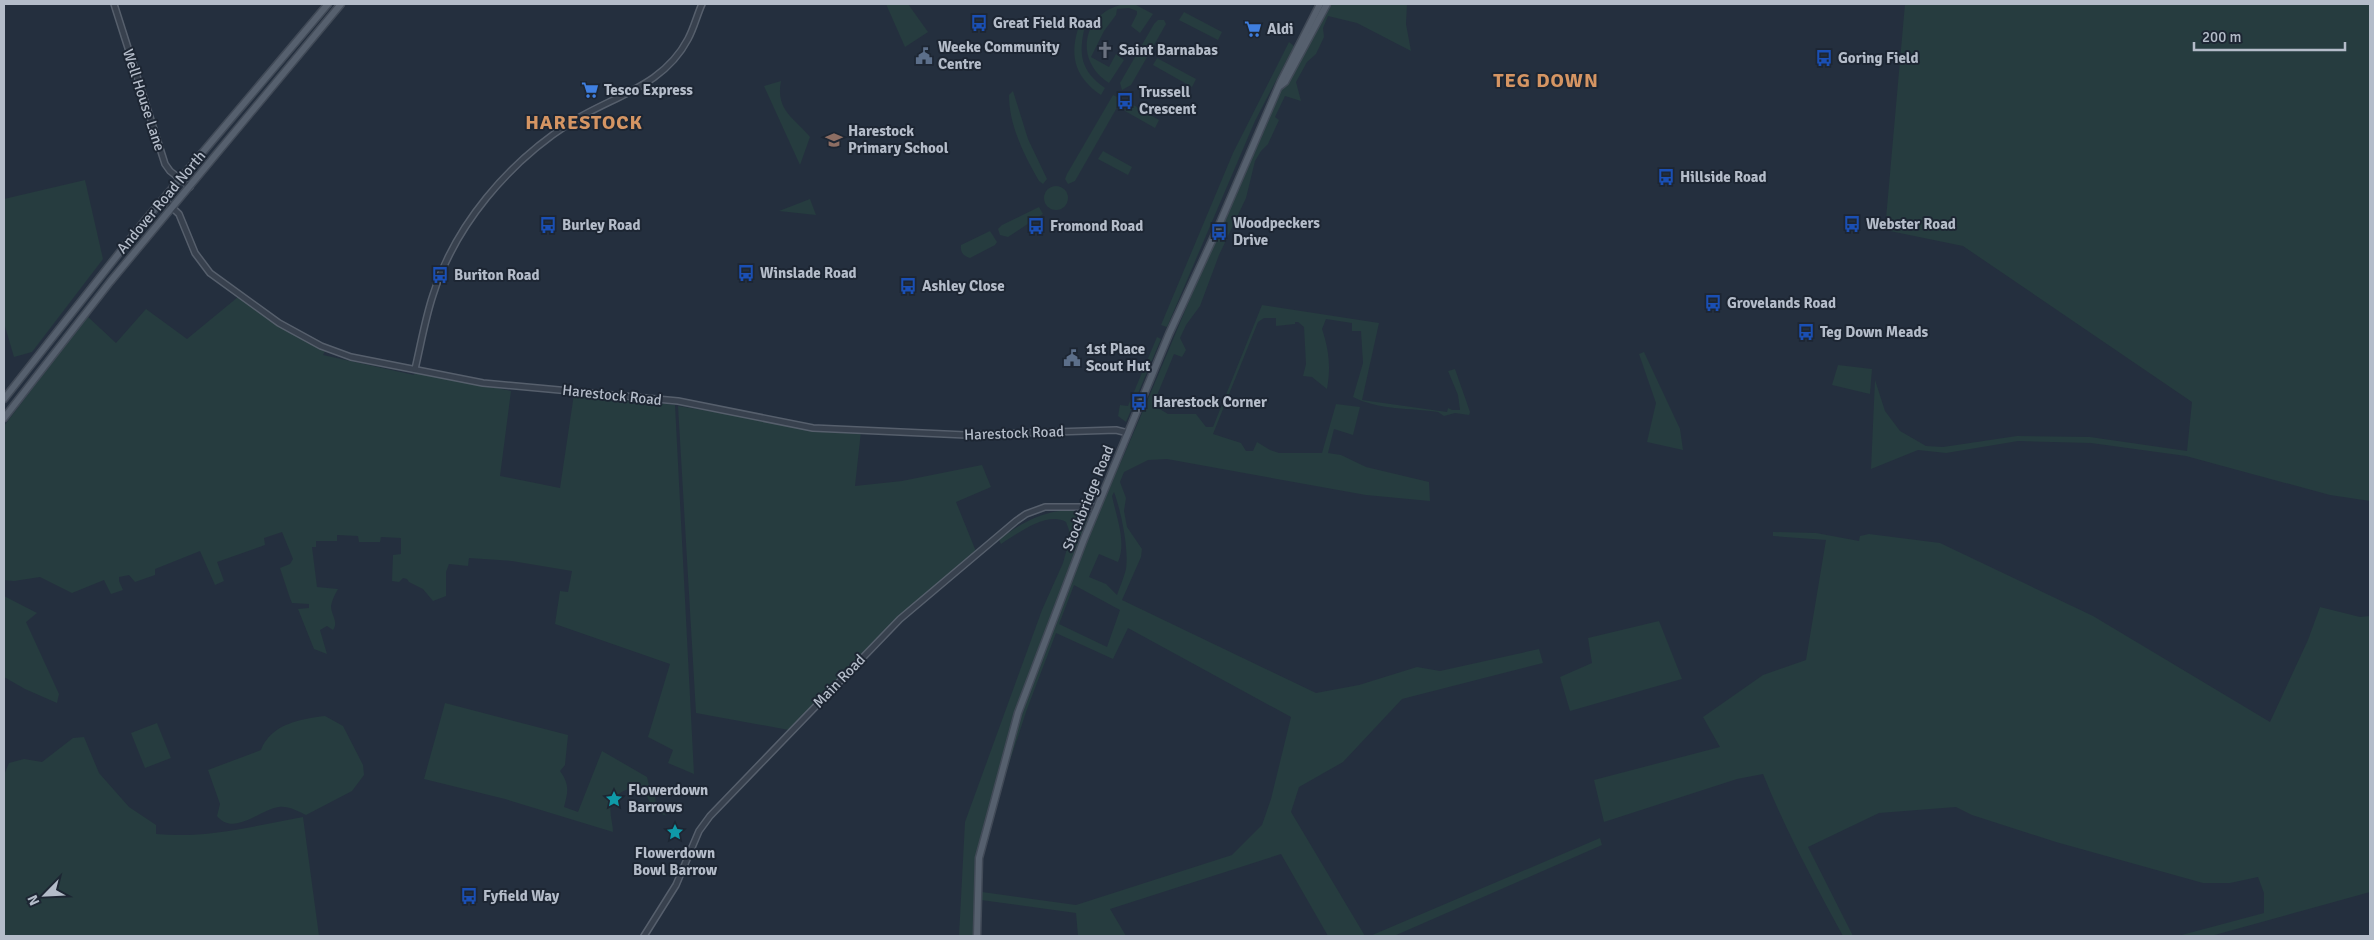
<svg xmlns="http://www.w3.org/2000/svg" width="2374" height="940" font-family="Signika,sans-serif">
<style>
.green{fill:#263c3f;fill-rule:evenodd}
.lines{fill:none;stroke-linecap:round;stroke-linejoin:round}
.minor-casing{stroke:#565f6c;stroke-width:8}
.major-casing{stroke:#414a57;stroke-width:9}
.minor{stroke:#38414e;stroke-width:5}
.major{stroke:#56606e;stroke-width:6}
.labels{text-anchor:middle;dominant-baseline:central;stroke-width:4;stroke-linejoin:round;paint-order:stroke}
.poi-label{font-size:15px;font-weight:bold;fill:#b4bcc9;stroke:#1d2633;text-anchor:start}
.street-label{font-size:15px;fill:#b4bcc9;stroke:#1d2633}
.district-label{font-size:20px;font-weight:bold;letter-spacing:1px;fill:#d59563;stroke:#1d2633}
</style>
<rect width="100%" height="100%" fill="#242f3e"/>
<!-- green -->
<g class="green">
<path d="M886 4H908L928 32 905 47Z"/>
<path d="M1332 4H1407L1406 24 1411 51 1357 23 1328 16 1323 28 1324 37 1316 54 1307 62 1296 82 1301 101 1285 96 1275 117 1279 120 1268 144 1261 151 1255 161 1246 198 1219 255 1200 306 1186 325 1180 338 1186 350 1182 357 1174 354 1153 405 1168 414H1196L1206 427H1213L1262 305 1379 323 1362 400 1447 412 1448 408 1452 410H1460L1458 395 1448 371 1455 369 1470 412 1469 415 1455 413 1444 416 1438 412C1411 408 1378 410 1353 397L1363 363 1361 331H1352V323L1326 319 1322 329C1329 350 1331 367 1327 389L1312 377 1303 376 1306 364 1304 327 1298 322H1295V324L1276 326V318H1264L1258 322 1213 434 1241 443 1246 451H1253L1257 442 1270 450 1279 453H1322L1336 404 1360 407 1353 435 1334 429 1328 453 1341 455 1366 467 1429 482 1430 501 1366 495 1167 459 1148 460 1124 472 1120 482 1126 498 1124 511 1127 527 1142 549 1141 557 1122 600 1316 693 1359 685 1417 667 1440 671 1539 649 1543 663 1402 699 1343 762 1299 787 1291 812 1365 936H1328L1281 854 1110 909 1126 936H1078L1076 913 981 900 982 892 1076 905 1232 855 1262 825 1271 799 1291 717 1128 628 1113 659 1056 633 1027 709 979 855 978 936H959L965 822 1042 610 1063 563 1068 545 1069 530 1066 522C1047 511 1017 534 1001 544L999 540C1021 522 1052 505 1082 512 1087 514 1091 518 1095 520 1156 386 1209 248 1269 114L1283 87ZM1114 492C1121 511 1129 549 1126 569 1124 578 1120 586 1117 595L1106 584 1089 577 1099 554 1118 562C1127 542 1116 516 1112 496ZM1074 585 1120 610 1107 647 1059 624Z"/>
<path d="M1905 4H2370V501L2330 495 2186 456 2091 443 2018 441 1946 453 1918 450 1871 469 1875 380 1885 411 1900 431 1926 446 1943 447 2017 436 2090 437 2187 451 2192 402 1963 246 1885 230Z"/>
<path d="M1120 5H1136L1153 14 1140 33 1131 26 1137 14V11L1129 8 1117 9 1116 15 1104 31 1091 57 1109 67 1116 54 1124 60 1109 83C1075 61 1081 16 1120 5Z"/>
<path d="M1184 12 1222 32 1218 40 1179 20Z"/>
<path d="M1158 20H1164L1166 24 1131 85 1122 90 1120 83 1154 24Z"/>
<path d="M1080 23 1085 26C1078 55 1081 71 1105 88L1101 95C1073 76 1069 53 1080 23Z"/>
<path d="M1289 42 1294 46 1255 121 1167 327 1161 325 1233 153Z"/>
<path d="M1157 58 1196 79 1192 87 1153 65Z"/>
<path d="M781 81C775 111 796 119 810 137L800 165 764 86Z"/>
<path d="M1013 91 1028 139 1047 179 1043 184 1039 181C1024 155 1009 125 1009 95Z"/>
<path d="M1113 95 1119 98V104L1075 181 1068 184 1065 179 1067 174Z"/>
<path d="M1130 103 1159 120 1155 128 1125 111Z"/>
<path d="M1103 151 1132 167 1128 175 1098 159Z"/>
<path d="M85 180 103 259 32 352 14 357 4 323V199Z"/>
<circle cx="1056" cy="198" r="12"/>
<path d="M810 199 816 215 779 211Z"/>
<path d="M1039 207 1043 214 1008 237 1000 235 998 229 1002 225Z"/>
<path d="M990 231 997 242 995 245 970 258C963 256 960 252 961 245Z"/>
<path d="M238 297 277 324 325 351 323 355 414 375 415 371 511 391 500 476 560 488 574 394 675 405 694 774 668 763 673 750 648 737 670 664 555 624 560 591 568 592 572 571 512 561 469 558 468 566 449 564 446 572V596L433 601 423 589 409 582 407 579 403 578 399 582 392 581 393 555 401 554V538L381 537 380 542H359L358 536 337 535V541H316V547H312L317 587 338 589C335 594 332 600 331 606 331 615 339 622 333 630L327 626 320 630 327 654 314 649 298 609 309 608V604L292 603 290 598 280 568 290 564 293 559 282 532 264 538 265 545 217 562 224 581 215 585 200 551 155 569V575L135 582 129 575 119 577V581L123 590 111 594 104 580 72 593 40 577 14 581 4 580V426L87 316 116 343 146 309 187 339Z"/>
<path d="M1157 337 1161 339 1126 422 1118 416 1120 405 1128 406Z"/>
<path d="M1644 352 1680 429 1683 450 1647 442 1656 403 1639 354Z"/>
<path d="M1838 365 1872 369 1870 394 1832 385Z"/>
<path d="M678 406 813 428 861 431 855 486 902 481 982 465 991 487 956 502 977 554 915 604 789 730 696 713Z"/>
<path d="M1773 532 1816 533 1859 541 1860 536 1869 534 1940 543 2093 616 2270 722 2308 640 2320 607 2360 617 2370 616V892L2211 936H2178L2264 913V893L2258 877 2230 883H2203L2056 842 1972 815 1956 807 1879 813 1808 847 1853 936H1843C1814 883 1786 831 1763 774L1737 779 1604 822 1594 780 1720 747 1703 717 1763 675 1806 660 1826 540 1773 536Z"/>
<path d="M4 596 37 613 26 622 59 694 57 703 25 689 4 677Z"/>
<path d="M1659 621 1682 679 1570 711 1560 677 1592 663 1588 638Z"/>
<path d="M445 703 568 735 565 765 560 771C570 785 568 792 564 807L578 812 602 751 647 777 650 790 655 795 656 805 667 816 653 811C651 805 648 797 644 793 634 782 615 793 611 804 609 814 613 823 613 832L505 799 424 779Z"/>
<path d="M325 716 343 726 363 765 364 775 352 791 306 815C297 811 289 806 279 807 260 809 234 837 217 816L220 804 208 770 261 750C271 724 300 719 325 716Z"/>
<path d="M157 723 171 758 145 768 131 733Z"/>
<path d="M84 737 99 773 129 807 156 825V834C205 839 254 826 303 817L319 936H4V775L9 763 24 759 42 762 73 738Z"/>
<path d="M1600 838 1602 845 1394 936H1370Z"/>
</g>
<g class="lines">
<!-- minor casing -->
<g class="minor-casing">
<g id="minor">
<path d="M114 4 165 164 170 171 190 187"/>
<path d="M163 199 179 214 195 253 210 273 279 323 321 346 351 357 483 383 678 401 813 428 966 435 1116 430 1128 433"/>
<path d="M415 369C421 344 425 319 433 295 455 225 508 163 570 123 612 96 663 87 688 39 694 28 697 15 702 4"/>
<path d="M644 936 676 885 699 831 710 816 900 619 1016 521 1026 514 1045 507H1097"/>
</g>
</g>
<!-- major casing -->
<g class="major-casing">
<g id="major">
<path d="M1280 86 1285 82 1327 4"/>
<path d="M4 399 142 224 328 4"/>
<path d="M4 418 110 282 341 4"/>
<path d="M977 936 979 858 1018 713 1084 539 1169 334 1216 232 1281 81 1320 4"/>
</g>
</g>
<!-- minor -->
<use href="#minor" class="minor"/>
<!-- major -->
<use href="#major" class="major"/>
</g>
<!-- icons -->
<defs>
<g id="bus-bare" transform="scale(1.35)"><path d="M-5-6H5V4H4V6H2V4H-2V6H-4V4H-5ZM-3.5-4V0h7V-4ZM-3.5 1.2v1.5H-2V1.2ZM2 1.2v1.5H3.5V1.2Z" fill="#1a4fb4" stroke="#1d2633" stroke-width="2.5" paint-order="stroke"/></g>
<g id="supermarket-bare" transform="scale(1.35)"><path d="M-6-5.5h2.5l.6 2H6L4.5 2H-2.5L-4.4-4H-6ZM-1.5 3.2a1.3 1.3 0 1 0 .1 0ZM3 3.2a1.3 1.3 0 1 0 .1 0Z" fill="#3f7fe0" stroke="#1d2633" stroke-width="2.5" paint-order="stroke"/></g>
<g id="church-bare" transform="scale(1.35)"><path d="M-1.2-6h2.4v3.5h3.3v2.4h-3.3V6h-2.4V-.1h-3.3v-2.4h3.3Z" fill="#6b7280" stroke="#1d2633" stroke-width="2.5" paint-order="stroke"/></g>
<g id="civic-bare" transform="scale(1.35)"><path d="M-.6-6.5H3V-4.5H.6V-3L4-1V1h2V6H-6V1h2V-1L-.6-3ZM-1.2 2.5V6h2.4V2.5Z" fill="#5c6f8a" stroke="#1d2633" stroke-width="2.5" paint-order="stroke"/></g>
<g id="school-bare" transform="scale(1.35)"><path d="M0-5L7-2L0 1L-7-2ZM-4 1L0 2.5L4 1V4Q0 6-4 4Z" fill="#8d6e63" stroke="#1d2633" stroke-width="2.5" paint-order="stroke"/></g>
<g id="sight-bare" transform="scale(1.35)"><path d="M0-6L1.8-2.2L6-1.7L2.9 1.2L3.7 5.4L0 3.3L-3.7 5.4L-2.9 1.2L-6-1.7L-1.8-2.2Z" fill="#0f9aa8" stroke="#1d2633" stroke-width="2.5" paint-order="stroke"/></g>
</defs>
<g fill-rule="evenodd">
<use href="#bus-bare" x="979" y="23"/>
<use href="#supermarket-bare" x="1253" y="29"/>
<use href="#church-bare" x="1105" y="50"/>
<use href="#civic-bare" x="924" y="56"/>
<use href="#bus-bare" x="1824" y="58"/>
<use href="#supermarket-bare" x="590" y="90"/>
<use href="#bus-bare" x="1125" y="101"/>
<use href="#school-bare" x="834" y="140"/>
<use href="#bus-bare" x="1666" y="177"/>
<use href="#bus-bare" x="1852" y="224"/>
<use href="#bus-bare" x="548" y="225"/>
<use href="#bus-bare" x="1036" y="226"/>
<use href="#bus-bare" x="1219" y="232"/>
<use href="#bus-bare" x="746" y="273"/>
<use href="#bus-bare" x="440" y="275"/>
<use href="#bus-bare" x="908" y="286"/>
<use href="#bus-bare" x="1713" y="303"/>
<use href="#bus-bare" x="1806" y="332"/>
<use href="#civic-bare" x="1072" y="358"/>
<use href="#bus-bare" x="1139" y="402"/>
<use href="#sight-bare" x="614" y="799"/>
<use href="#sight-bare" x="675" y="832"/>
<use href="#bus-bare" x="469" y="896"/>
</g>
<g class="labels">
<!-- poi labels -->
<g class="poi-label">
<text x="993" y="23">Great Field Road</text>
<text x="1267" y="29">Aldi</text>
<text x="938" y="47">Weeke Community<tspan x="938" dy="17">Centre</tspan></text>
<text x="1119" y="50">Saint Barnabas</text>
<text x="1838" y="58">Goring Field</text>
<text x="604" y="90">Tesco Express</text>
<text x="1139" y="92">Trussell<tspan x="1139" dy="17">Crescent</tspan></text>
<text x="848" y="131">Harestock<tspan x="848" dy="17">Primary School</tspan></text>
<text x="1680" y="177">Hillside Road</text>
<text x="1233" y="223">Woodpeckers<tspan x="1233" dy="17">Drive</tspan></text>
<text x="1866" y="224">Webster Road</text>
<text x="562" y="225">Burley Road</text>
<text x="1050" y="226">Fromond Road</text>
<text x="760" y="273">Winslade Road</text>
<text x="454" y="275">Buriton Road</text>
<text x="922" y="286">Ashley Close</text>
<text x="1727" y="303">Grovelands Road</text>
<text x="1820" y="332">Teg Down Meads</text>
<text x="1086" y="349">1st Place<tspan x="1086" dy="17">Scout Hut</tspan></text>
<text x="1153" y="402">Harestock Corner</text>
<text x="628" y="790">Flowerdown<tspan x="628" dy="17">Barrows</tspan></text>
<text x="675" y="853" text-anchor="middle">Flowerdown<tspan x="675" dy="17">Bowl Barrow</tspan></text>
<text x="483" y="896">Fyfield Way</text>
</g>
<!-- street labels -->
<g class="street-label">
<text transform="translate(144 100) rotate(72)">Well House Lane</text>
<text transform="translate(161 202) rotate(-50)">Andover Road North</text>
<text transform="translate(612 395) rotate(6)">Harestock Road</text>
<text transform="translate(1014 433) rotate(-2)">Harestock Road</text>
<text transform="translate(1088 498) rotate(-68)">Stockbridge Road</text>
<text transform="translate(839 681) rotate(-46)">Main Road</text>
</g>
<!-- district labels -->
<g class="district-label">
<text x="1546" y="80">TEG DOWN</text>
<text x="584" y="122">HARESTOCK</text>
</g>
</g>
<!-- border -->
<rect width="2374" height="940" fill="none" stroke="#b4bcc9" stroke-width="10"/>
<!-- north arrow -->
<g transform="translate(45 895) rotate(246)" stroke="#1d2633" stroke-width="4" paint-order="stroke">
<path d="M0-4L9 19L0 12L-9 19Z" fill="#b4bcc9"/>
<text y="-8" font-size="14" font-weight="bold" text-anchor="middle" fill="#b4bcc9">N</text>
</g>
<!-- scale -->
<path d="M2194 42v8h151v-8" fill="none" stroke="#b4bcc9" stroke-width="2.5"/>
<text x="2202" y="42" font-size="15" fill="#b4bcc9" stroke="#1d2633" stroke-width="4" paint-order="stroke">200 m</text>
</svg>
